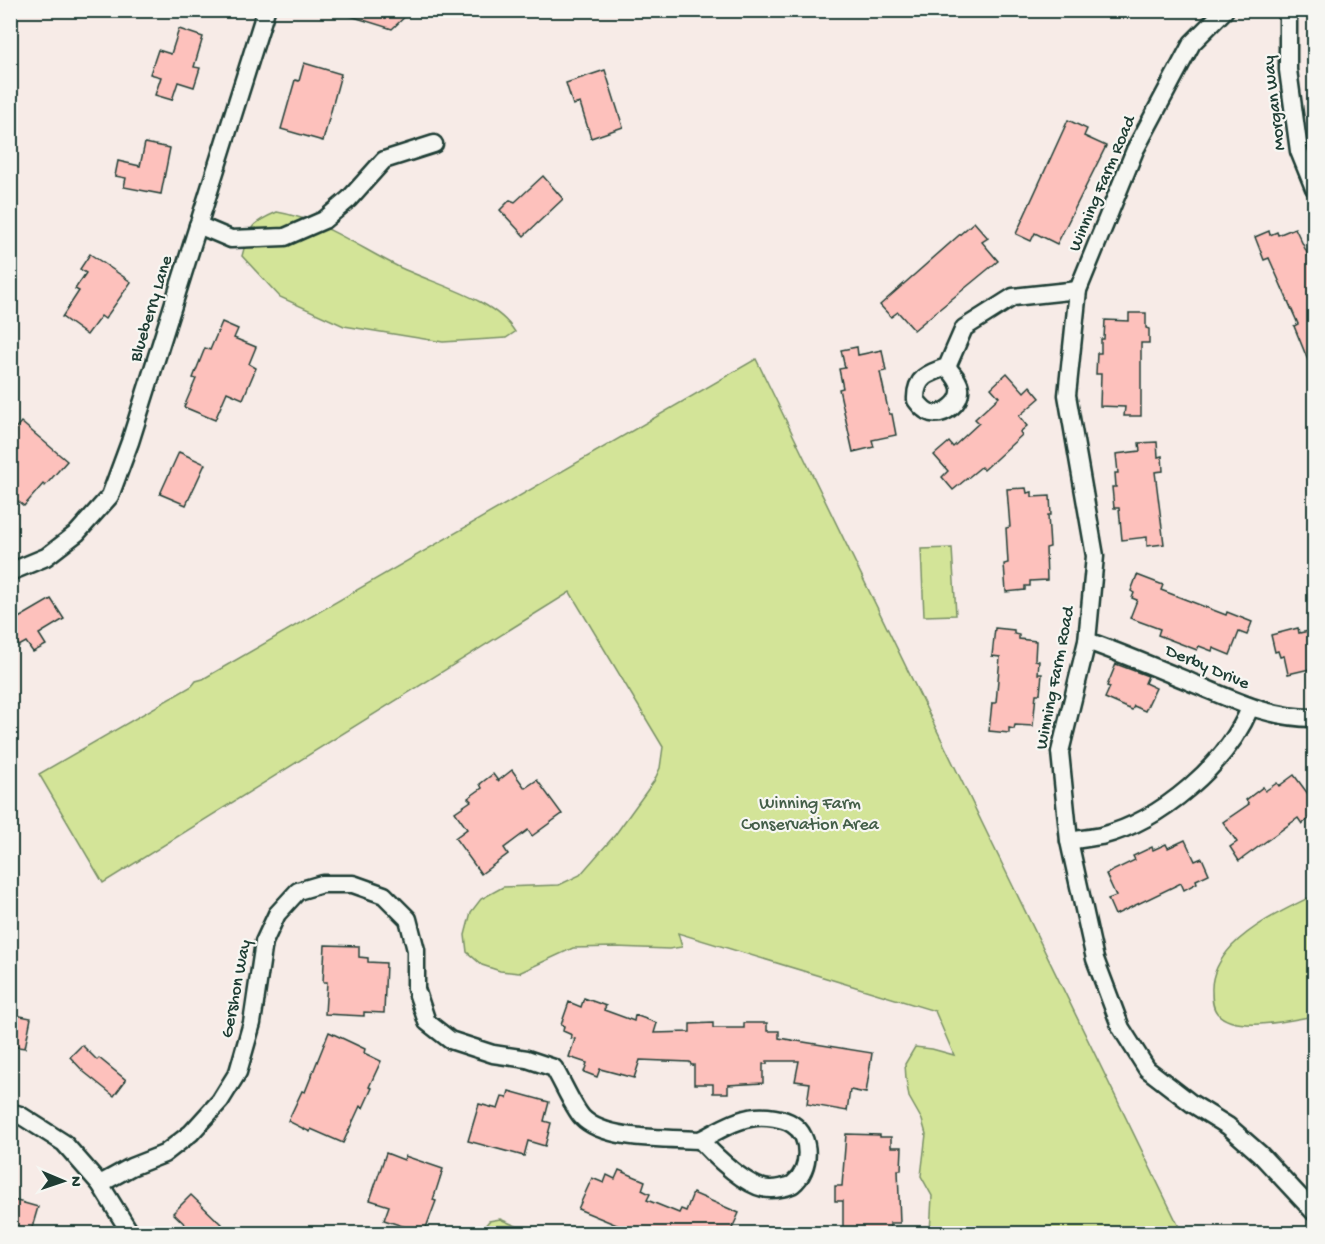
<svg xmlns="http://www.w3.org/2000/svg" width="1325" height="1244" font-family="'Gochi Hand',sans-serif">
<style>
.green{fill:#d3e498;stroke:#799066;stroke-width:1.5}
.building{fill:#fdc1bc;stroke:#1f3d34;stroke-width:1.5}
.lines{fill:none;stroke-linecap:round;stroke-linejoin:round}
.minor-casing{stroke:#1f3d34;stroke-width:21}
.minor{stroke:#f6f6f2;stroke-width:16}
.labels{text-anchor:middle;dominant-baseline:central;stroke-width:4.5;stroke-linejoin:round;paint-order:stroke}
.street-label{font-size:18px;fill:#1f3d34;stroke:#f6f6f2}
.park-label{font-size:18px;fill:#435e48;stroke:#f6f6f2}
</style>
<rect width="100%" height="100%" fill="#f7ebe7"/>
<filter id="ink" filterUnits="userSpaceOnUse"><feTurbulence type="fractalNoise" baseFrequency=".0167" numOctaves="2"/><feDisplacementMap in="SourceGraphic" scale="12" xChannelSelector="R" yChannelSelector="G"/><feConvolveMatrix kernelMatrix="1 2 1 2 8 2 1 2 1" color-interpolation-filters="sRGB"/></filter>
<g filter="url(#ink)">
<!-- green -->
<g class="green">
<path d="M277 212C320 219 357 246 395 265 429 283 494 297 515 332L506 338 443 342 344 326 280 297 242 256C250 227 249 224 277 212Z"/>
<path d="M756 359 1182 1233H930L932 1196 921 1176 926 1134 922 1120 909 1097 906 1079 905 1064 915 1047 932 1049 954 1055 935 1011 678 933 682 947 669 949 615 947 573 948 519 973 500 971 482 965 467 952 465 935 471 912 481 899 503 887 559 885 580 875 615 835 654 781 660 768 663 747 570 592 103 883 39 774 192 686 196 681 203 679Z"/>
<path d="M952 548 956 615 924 616 921 549Z"/>
<path d="M1314 895V1016C1289 1020 1235 1034 1217 1013 1212 1007 1212 998 1212 991 1211 973 1221 958 1232 946 1255 923 1286 909 1314 895Z"/>
<path d="M500 1219 516 1226 524 1233H479L489 1221Z"/>
</g>
<!-- building -->
<g class="building">
<path d="M345 10H412L392 29 344 14Z"/>
<path d="M179 29 203 37 194 67 200 68 194 87 178 82 172 100 155 95 161 77 150 74 158 50 171 54Z"/>
<path d="M304 63 341 74 323 141 281 129 295 80 299 81Z"/>
<path d="M605 70 623 127 591 138 580 103 573 105 566 83Z"/>
<path d="M1068 120 1087 129 1084 136 1106 146 1057 244 1035 233 1031 241 1016 234Z"/>
<path d="M145 143 170 148 161 194 124 187 126 178 115 176 118 161 140 166Z"/>
<path d="M543 176 563 199 524 236 500 210 510 200 515 202Z"/>
<path d="M974 222 988 238 982 242 998 261 914 330 898 312 891 317 880 305Z"/>
<path d="M1295 228 1309 257 1314 254V375L1294 326 1298 324 1269 258 1264 260 1255 237 1269 231 1270 235 1277 232 1278 235Z"/>
<path d="M90 254 131 282 105 319 101 316 87 335 62 317 79 291 75 289 86 273 80 269Z"/>
<path d="M1129 313H1146V328L1149 329V343H1141V416H1124L1125 407 1100 406 1101 374H1096L1097 353H1101V339H1104L1105 320 1129 321Z"/>
<path d="M222 322 238 329 234 338 256 347 249 364 256 368 243 399 227 392 215 420 184 407 196 379 193 378 205 348 210 350Z"/>
<path d="M857 347 858 355 882 350 886 371 880 372 889 414H892L896 435 872 440 874 447 853 452 839 389 843 388 839 369 845 368 841 350Z"/>
<path d="M1007 373 1024 392 1030 386 1040 398 1019 416 1027 426 1020 432 1022 435 984 470 981 467 953 490 942 477 948 471 934 455 949 442 953 447 979 423 975 419 999 397 991 388Z"/>
<path d="M21 422 67 461 45 486 43 484 24 506 10 495V452L17 444 10 439V434Z"/>
<path d="M1157 442 1158 457 1162 456 1163 471 1155 472 1164 544 1147 546V537L1122 540 1119 508H1114L1112 487H1116L1115 473H1118L1116 454 1140 451 1139 443Z"/>
<path d="M179 452 205 464 186 505 160 494Z"/>
<path d="M1026 488 1027 493 1032 492V497L1050 496 1051 515H1048L1050 547 1046 548 1047 580 1030 581V586H1025V590L1006 592 1004 564 1008 563 1006 528 1010 527 1007 489Z"/>
<path d="M1137 575 1163 585 1161 590 1226 615 1227 612 1252 622 1247 635 1239 632 1230 655 1213 648 1212 651 1199 646 1197 650 1158 635 1160 629 1130 618 1137 600 1132 598 1134 593 1131 591Z"/>
<path d="M51 599 64 619 39 634 46 645 33 652 26 642 19 646 10 632V623Z"/>
<path d="M995 628 1014 630V634L1019 635V639L1036 641 1035 660 1039 661 1038 674H1042L1040 694H1036L1033 726 1015 725 1014 729 1009 728V733L989 731 992 703H996L1000 657 992 656Z"/>
<path d="M1298 628 1299 633 1314 630V668L1288 674 1284 656 1280 657 1278 651 1275 652 1271 635Z"/>
<path d="M1116 664 1148 676 1145 683 1156 688 1145 711 1134 706 1132 710 1105 698 1110 687 1107 686Z"/>
<path d="M512 770 525 788 537 780 562 814 532 836 528 830 504 848 508 854 481 874 455 838 467 829 455 812 471 801 468 798 482 788 480 784 493 774 498 781Z"/>
<path d="M1294 775 1308 794 1314 790V815L1302 824 1298 818 1239 861 1230 847 1237 842 1223 822 1249 804 1246 800 1263 787 1265 791 1277 783 1279 786Z"/>
<path d="M1185 840 1195 861 1202 858 1209 874 1196 880 1197 883 1184 890 1181 883 1115 915 1108 899 1116 896 1106 874 1135 860 1133 856 1152 847 1153 850 1166 844 1168 848Z"/>
<path d="M325 945 359 946V957L368 958V962L386 963 384 1013 364 1012V1016L325 1014 327 982H323Z"/>
<path d="M584 998 606 1006 604 1010 634 1021 635 1015 657 1023 654 1033 690 1032V1024L713 1023V1028H744V1023H767V1031H779V1038L872 1053 866 1093 850 1090 847 1111 807 1104 810 1083 795 1081 799 1061H767V1064H763V1083L728 1085V1093H713V1084H694V1065H691L690 1062 640 1060 634 1078 600 1069 597 1077 584 1072 587 1063 569 1057 575 1039 571 1038 572 1035 563 1031 564 1026 561 1025 569 1002 581 1007Z"/>
<path d="M10 1014 31 1018 25 1048 10 1046Z"/>
<path d="M329 1032 365 1049 364 1053 381 1061 369 1087 372 1088 363 1108 360 1106 343 1143 311 1129 310 1132 288 1121 302 1091 305 1092Z"/>
<path d="M82 1045 97 1060 99 1058 126 1080 114 1096 84 1072 70 1057Z"/>
<path d="M509 1091 549 1102 544 1121 551 1123 545 1146 528 1141 524 1156 468 1141 479 1104 498 1109 502 1097 507 1098Z"/>
<path d="M846 1134 880 1135V1137H891V1147H902L901 1170H898L900 1223H890V1233H843V1201H835V1186H842Z"/>
<path d="M386 1153 404 1160 405 1156 443 1169 433 1200 436 1201 424 1233 384 1220 389 1206 370 1200Z"/>
<path d="M619 1170 645 1181 642 1190 650 1194 647 1200 679 1213 681 1209 686 1211 693 1193 739 1213 730 1233H636L578 1209 592 1178 604 1183 607 1175 615 1179Z"/>
<path d="M191 1195 222 1225 213 1233H194L173 1213Z"/>
<path d="M10 1199 38 1207 31 1231 10 1224Z"/>
</g>
<g class="lines">
<!-- minor casing -->
<g class="minor-casing">
<g id="minor">
<path d="M1225 10 1192 43 1135 150 1078 290 1067 395 1095 556 1087 641 1060 752 1069 841 1095 959 1121 1028 1147 1069 1191 1103 1228 1126 1260 1154 1314 1212"/>
<path d="M1285 10 1288 17V70L1299 151 1314 188"/>
<path d="M198 225 231 239 285 237 324 220 349 199 384 160 434 144"/>
<path d="M947 367C928 373 915 378 916 400 920 405 924 411 931 413 945 416 962 402 960 388 959 380 952 373 947 367L964 328 1013 297 1078 290"/>
<path d="M10 572 46 557 77 533 110 496 130 442 266 10"/>
<path d="M1087 641C1124 654 1159 669 1195 684 1236 701 1269 718 1314 718"/>
<path d="M1069 841C1079 839 1090 838 1101 836 1161 821 1227 764 1250 708"/>
<path d="M10 1112 20 1115 64 1143 100 1184 131 1234"/>
<path d="M100 1184 131 1167 164 1154 191 1133 220 1101 238 1072 252 1023 264 942 277 914 298 891 322 884H353L384 895 408 919 416 950V989L427 1022 450 1040 493 1054 527 1059 554 1068C562 1081 573 1107 582 1117 604 1141 670 1138 700 1140 714 1155 749 1190 771 1189 776 1189 789 1187 793 1184 811 1170 812 1136 792 1124 783 1118 766 1116 756 1117 736 1119 718 1131 700 1140"/>
</g>
</g>
<!-- minor -->
<use href="#minor" class="minor"/>
</g>
</g>
<g class="labels">
<!-- street labels -->
<g class="street-label">
<text transform="translate(1275 103) rotate(-97)">Morgan Way</text>
<text transform="translate(1103 184) rotate(-67)">Winning Farm Road</text>
<text transform="translate(152 309) rotate(-73)">Blueberry Lane</text>
<text transform="translate(1207 668) rotate(23)">Derby Drive</text>
<text transform="translate(1056 678) rotate(-79)">Winning Farm Road</text>
<text transform="translate(237 989) rotate(-79)">Gershon Way</text>
</g>
<!-- park labels -->
<g class="park-label">
<text x="810" y="804">Winning Farm<tspan x="810" dy="21">Conservation Area</tspan></text>
</g>
</g>
<!-- margin -->
<rect width="1325" height="1244" fill="none" stroke="#f6f6f2" stroke-width="36"/>
<rect x="18" y="18" width="1289" height="1208" fill="none" stroke="#1f3d34" stroke-width="2" filter="url(#ink)"/>
<!-- north arrow -->
<g transform="translate(63 1181) rotate(92)" stroke="#f6f6f2" stroke-width="4.5" paint-order="stroke">
<path d="M0-4.5L10 22L0 15L-10 22Z" fill="#1f3d34"/>
<text y="-9" font-size="16" font-weight="bold" text-anchor="middle" fill="#1f3d34">N</text>
</g>
</svg>
